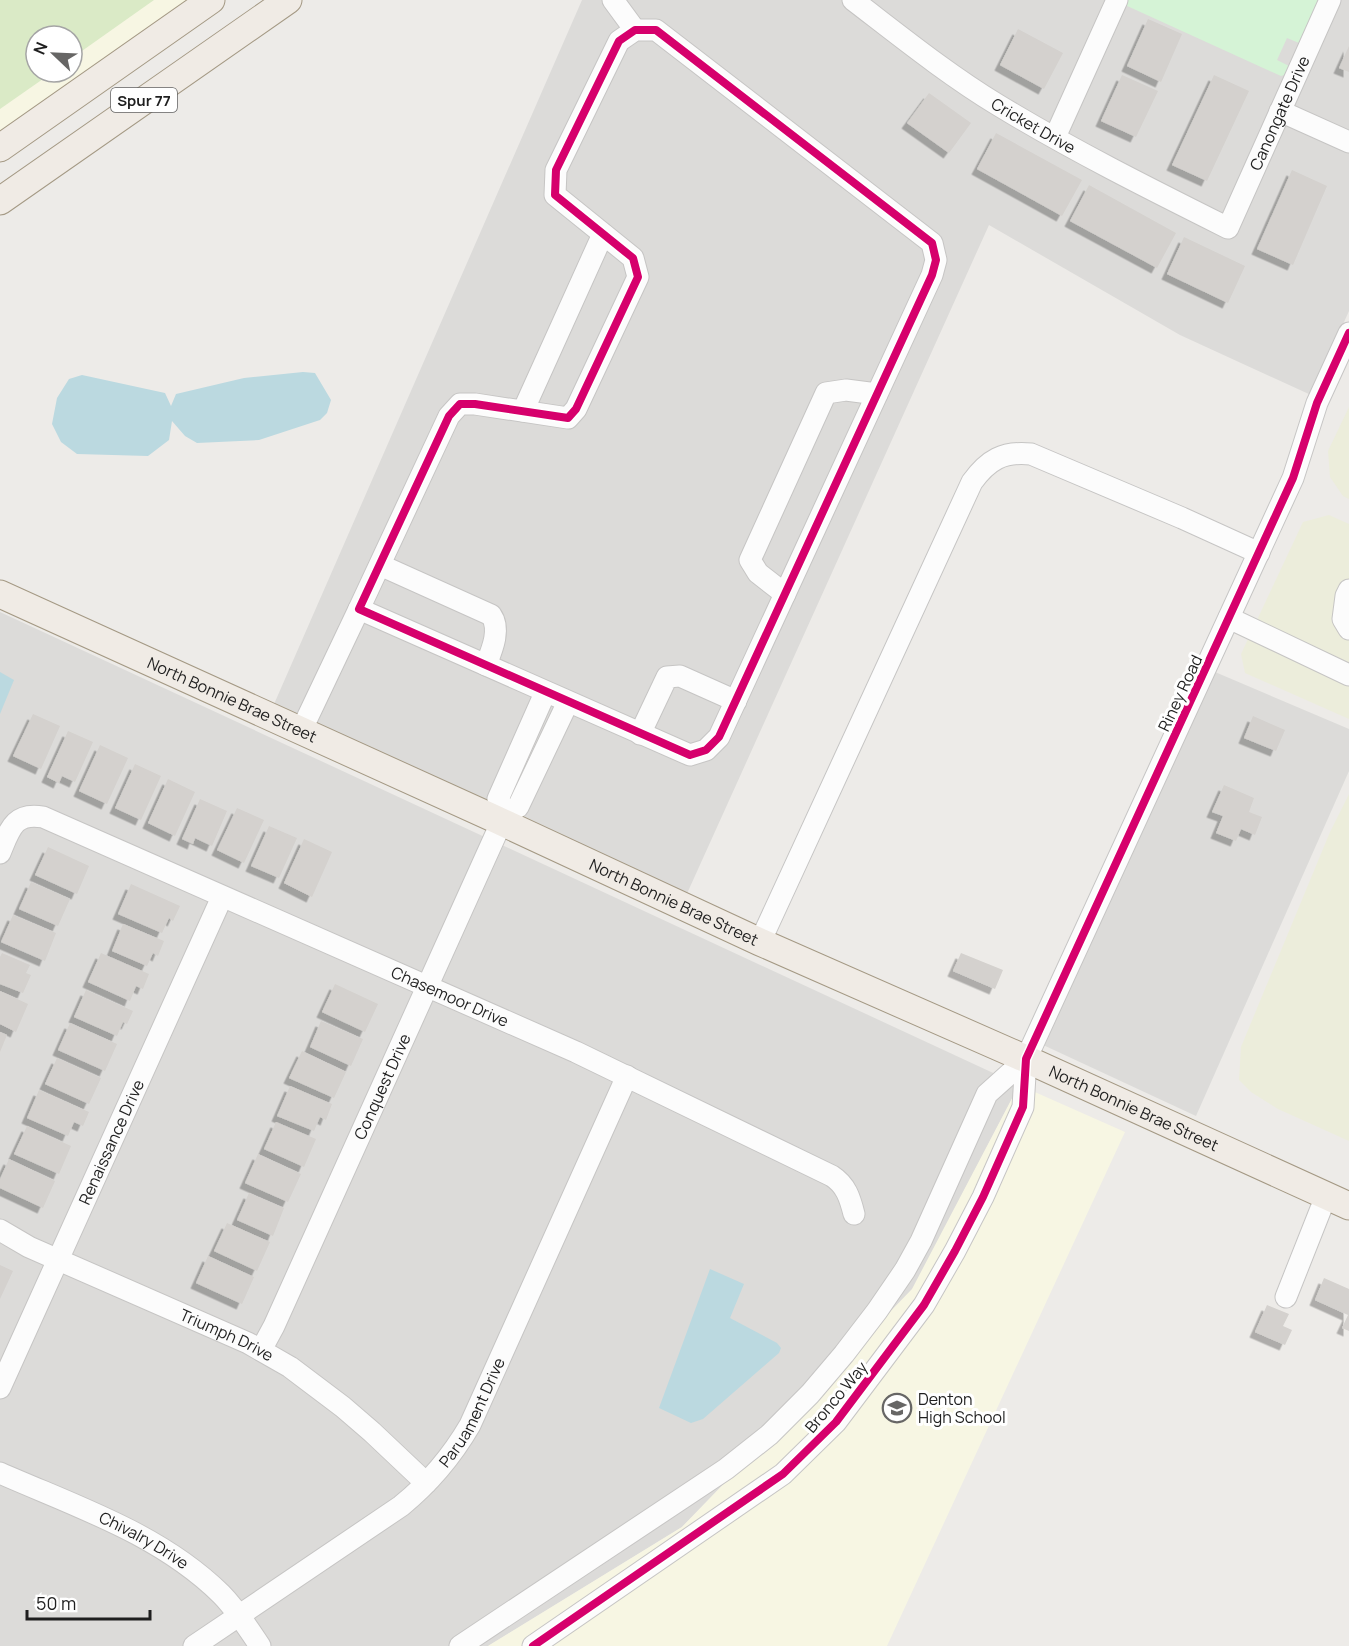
<svg xmlns="http://www.w3.org/2000/svg" width="1349" height="1646" font-family="Manrope,sans-serif">
<style>
.residential{fill:#dcdbd9}
.education{fill:#f7f6e3;fill-rule:evenodd}
.farmland{fill:#eceddb}
.grass{fill:#daeac6}
.park{fill:#d5f3d6}
.water{fill:#bbd9e0}
.building{fill:#d4d1ce;filter:url(#shadow)}
.lines{fill:none;stroke-linecap:round;stroke-linejoin:round}
.minor-casing{stroke:#c6c5c4;stroke-width:23}
.major-casing{stroke:#a49984;stroke-width:29}
.minor{stroke:#fcfcfc;stroke-width:21}
.major{stroke:#f0ebe5;stroke-width:27}
.cycleway-casing{stroke:#fff;stroke-width:11}
.cycleway{stroke:#d6006c;stroke-width:8}
.labels{text-anchor:middle;dominant-baseline:central;stroke-width:6;stroke-linejoin:round;paint-order:stroke}
.shield{fill:#fff;stroke:#626262;stroke-width:1.5}
.shield-label{font-size:15px;font-weight:bold;fill:#1f1f1f}
.street-label{font-size:16px;fill:#1f1f1f;stroke:#fff}
.poi-label{font-size:16px;fill:#1f1f1f;stroke:#fff;text-anchor:start}
</style>
<defs>
<filter id="shadow"><feDropShadow dx="-5.5" dy="5.5" stdDeviation="0" flood-color="#0004"/></filter>
</defs>
<rect width="100%" height="100%" fill="#edebe8"/>
<!-- residential -->
<g class="residential">
<path d="M582 0H1349V311L1311 395 1180 335 989 225 685 898 271 711Z"/>
<path d="M0 612 1019 1085 913 1289 682 1527 488 1646H0Z"/>
<path d="M1215 672 1349 729V771L1196 1116 1041 1044Z"/>
</g>
<!-- education -->
<g class="education">
<path d="M0 0H194L0 138ZM36 36H72V72H36Z"/>
<path d="M1019 1085 1125 1132 887 1646H488L682 1527 912 1289Z"/>
</g>
<!-- farmland -->
<g class="farmland">
<path d="M1349 407V499L1343 496 1330 477 1328 451Z"/>
<path d="M1329 515 1349 524V719L1245 673 1241 654 1303 522Z"/>
<path d="M1349 794V1141L1278 1109 1251 1092 1239 1080 1241 1047 1330 832Z"/>
</g>
<!-- grass -->
<path class="grass" d="M0 0H154L72 58V36H36V72H53L0 109Z"/>
<!-- park -->
<path class="park" d="M1128 0H1319L1299 43 1287 38 1277 60 1289 66 1284 75 1281 76 1125 5Z"/>
<!-- water -->
<g class="water">
<path d="M303 372 315 373 331 400 327 413 320 420 259 440 197 443 185 436 172 421 169 440 148 456 77 454 61 442 52 424 57 398 69 379 82 375 165 393 171 406 176 394 244 378Z"/>
<path d="M0 672 14 680 0 714Z"/>
<path d="M710 1269 744 1284 730 1318 777 1343 781 1348 779 1353 703 1419 691 1423 659 1408Z"/>
</g>
<!-- building -->
<g class="building">
<path d="M1148 19 1182 34 1161 82 1127 66Z"/>
<path d="M1018 29 1063 53 1044 89 1000 65Z"/>
<path d="M1349 46V72L1339 68Z"/>
<path d="M1122 75 1158 91 1136 137 1101 121Z"/>
<path d="M1214 75 1249 91 1207 181 1172 165Z"/>
<path d="M929 93 971 123 949 153 907 123Z"/>
<path d="M996 133 1082 180 1062 216 977 169Z"/>
<path d="M1292 170 1327 186 1293 265 1257 249Z"/>
<path d="M1089 185 1176 233 1157 268 1070 221Z"/>
<path d="M1184 237 1245 266 1228 303 1167 274Z"/>
<path d="M33 714 60 726 41 769 13 756Z"/>
<path d="M1253 716 1285 730 1276 751 1244 738Z"/>
<path d="M68 731 93 742 75 782 62 776 59 783 47 777Z"/>
<path d="M100 745 128 758 107 804 79 791Z"/>
<path d="M135 764 161 776 141 820 115 808Z"/>
<path d="M168 779 195 792 175 836 148 823Z"/>
<path d="M1224 785 1254 798 1249 812 1262 817 1255 835 1241 829 1236 841 1216 833 1223 816 1212 812Z"/>
<path d="M200 799 227 811 212 846 195 838 193 844 182 839Z"/>
<path d="M237 808 264 820 244 863 217 850Z"/>
<path d="M269 826 297 838 279 878 251 866Z"/>
<path d="M304 839 332 852 312 897 284 883Z"/>
<path d="M48 847 89 866 77 894 35 875Z"/>
<path d="M31 882 70 899 58 926 19 909Z"/>
<path d="M131 884 180 906 173 921 169 918 162 933 118 914Z"/>
<path d="M13 915 56 933 45 961 1 942Z"/>
<path d="M123 924 164 941 158 956 153 953 147 966 112 951Z"/>
<path d="M2 953 30 965 26 973 31 975 23 993 0 984V957Z"/>
<path d="M101 953 149 974 143 989 136 986 130 1001 88 982Z"/>
<path d="M961 953 1003 970 995 989 953 971Z"/>
<path d="M335 984 378 1004 365 1032 322 1012Z"/>
<path d="M86 990 133 1011 127 1024 123 1022 117 1036 74 1017Z"/>
<path d="M0 991 28 1004 16 1032 0 1024Z"/>
<path d="M321 1021 363 1039 351 1066 310 1047Z"/>
<path d="M70 1023 117 1044 105 1071 58 1050Z"/>
<path d="M0 1032 7 1035 0 1052Z"/>
<path d="M302 1051 346 1072 334 1098 289 1078Z"/>
<path d="M57 1058 101 1078 89 1104 45 1084Z"/>
<path d="M290 1086 332 1104 326 1120 320 1117 314 1131 277 1116Z"/>
<path d="M39 1090 89 1112 83 1126 74 1122 68 1136 27 1118Z"/>
<path d="M276 1122 316 1139 304 1167 264 1149Z"/>
<path d="M27 1126 71 1146 59 1174 14 1154Z"/>
<path d="M258 1154 301 1174 288 1202 245 1183Z"/>
<path d="M9 1159 55 1181 43 1208 0 1188V1179Z"/>
<path d="M249 1193 284 1208 273 1236 237 1220Z"/>
<path d="M227 1223 270 1242 257 1271 214 1251Z"/>
<path d="M208 1256 254 1277 242 1304 196 1283Z"/>
<path d="M0 1265 13 1271 0 1299Z"/>
<path d="M1324 1278 1349 1289V1331L1342 1328 1348 1315 1315 1300Z"/>
<path d="M1267 1305 1289 1314 1283 1326 1292 1330 1285 1345 1255 1332Z"/>
</g>
<g class="lines">
<!-- minor casing -->
<g class="minor-casing">
<g id="minor">
<path d="M613 0 635 30"/>
<path id="s1" d="M853 0C900 36 947 74 998 105 1072 150 1150 189 1228 228L1330 0"/>
<path d="M635 30H656L932 243 936 260 932 275 719 737 706 750 690 755 359 609 449 416 460 404H475L568 418 576 409 638 277 633 258 555 195 556 170 619 41Z"/>
<path d="M1280 111 1349 142"/>
<path d="M1055 137 1117 0"/>
<path d="M523 411 603 234"/>
<path d="M380 565 491 615C501 629 492 650 486 665"/>
<path d="M1349 590 1346 596 1343 619 1349 629"/>
<path d="M785 594 758 573 750 560 826 393 846 390 877 394"/>
<path d="M1229 618 1349 675"/>
<path d="M301 731 359 609"/>
<path d="M640 734 667 677 680 676 736 701"/>
<path d="M506 812 498 799 545 693"/>
<path id="s2" d="M0 853C10 829 14 812 43 817L576 1052 832 1176C846 1185 850 1198 854 1214"/>
<path d="M760 942 972 482C988 460 1003 451 1031 454L1182 518 1259 553"/>
<path id="s3" d="M0 1230 29 1247 248 1343 290 1367 343 1407 372 1432 426 1483"/>
<path d="M1286 1297 1326 1196"/>
<path id="s4" d="M261 1350 274 1326 506 812 518 807 568 702"/>
<path id="s5" d="M0 1388 222 897"/>
<path id="s6" d="M0 1473C77 1507 160 1534 221 1594 236 1609 248 1628 260 1646"/>
<path id="s7" d="M194 1646 401 1506C428 1484 452 1456 470 1425L627 1076"/>
<path d="M460 1646 726 1469 769 1435 810 1394 844 1354 877 1311 905 1270 921 1241 987 1094 1026 1059"/>
<path d="M533 1646 783 1474 836 1422 924 1305 955 1251 983 1197 1023 1107 1026 1059 1293 478 1317 403 1349 333"/>
</g>
</g>
<!-- major casing -->
<g class="major-casing">
<g id="major">
<path d="M0 148 211 0"/>
<path d="M0 201 288 0"/>
<path id="s8" d="M0 594 491 817 760 942 1026 1059 1349 1206"/>
</g>
</g>
<!-- minor -->
<use href="#minor" class="minor"/>
<!-- major -->
<use href="#major" class="major"/>
<!-- cycleway casing -->
<g class="cycleway-casing">
<g id="cycleway">
<path d="M635 30H656L932 243 936 260 932 275 719 737 706 750 690 755 359 609 449 416 460 404H475L568 418 576 409 638 277 633 258 555 195 556 170 619 41Z"/>
<path d="M533 1646 783 1474 836 1422 924 1305 955 1251 983 1197 1023 1107 1026 1059 1293 478 1317 403 1349 333"/>
</g>
</g>
<!-- cycleway -->
<use href="#cycleway" class="cycleway"/>
</g>
<!-- icons -->
<defs>
<g id="school-ring" transform="scale(1.5)"><circle r="9.5" fill="#fff" stroke="#676665" stroke-width="1.5"/><path d="M0-5L7-2L0 1L-7-2ZM-4 1L0 2.5L4 1V4Q0 6-4 4Z" fill="#676665"/></g>
</defs>
<g fill-rule="evenodd">
<use href="#school-ring" x="897" y="1408"/>
</g>
<g class="labels">
<!-- shield labels -->
<rect class="shield" x="111" y="88" width="66" height="24" rx="4.5"/>
<g class="shield-label">
<text x="144" y="100">Spur 77</text>
</g>
<!-- street labels -->
<g class="street-label">
<text stroke="none"><textPath href="#s1" startOffset="566">Canongate Drive</textPath></text>
<text stroke="none"><textPath href="#s1" startOffset="220">Cricket Drive</textPath></text>
<text transform="translate(1180 693) rotate(-65)">Riney Road</text>
<text stroke="none"><textPath href="#s8" startOffset="255">North Bonnie Brae Street</textPath></text>
<text stroke="none"><textPath href="#s8" startOffset="741">North Bonnie Brae Street</textPath></text>
<text stroke="none"><textPath href="#s2" startOffset="508">Chasemoor Drive</textPath></text>
<text stroke="none"><textPath href="#s4" startOffset="290">Conquest Drive</textPath></text>
<text stroke="none"><textPath href="#s8" startOffset="1245">North Bonnie Brae Street</textPath></text>
<text stroke="none"><textPath href="#s5" startOffset="270">Renaissance Drive</textPath></text>
<text stroke="none"><textPath href="#s3" startOffset="250">Triumph Drive</textPath></text>
<text transform="translate(836 1397) rotate(-50)">Bronco Way</text>
<text stroke="none"><textPath href="#s7" startOffset="369">Paruament Drive</textPath></text>
<text stroke="none"><textPath href="#s6" startOffset="159">Chivalry Drive</textPath></text>
</g>
<!-- poi labels -->
<g class="poi-label">
<text x="918" y="1399">Denton<tspan x="918" dy="18">High School</tspan></text>
</g>
</g>
<!-- north arrow -->
<g transform="translate(54 54) rotate(293)"><circle r="28" fill="#ffffff" stroke="#a5a5a5" stroke-width="1.5"/>
<path d="M0-4.5L10 22L0 15L-10 22Z" fill="#676665"/>
<text y="-9" font-size="16" font-weight="bold" text-anchor="middle" fill="#1f1f1f">N</text>
</g>
<!-- scale -->
<path d="M27 1610v9h123v-9" fill="none" stroke="#1f1f1f" stroke-width="3"/>
<text x="36" y="1610" font-size="18" fill="#1f1f1f" stroke="#ffffff" stroke-width="4.5" paint-order="stroke">50 m</text>
</svg>
